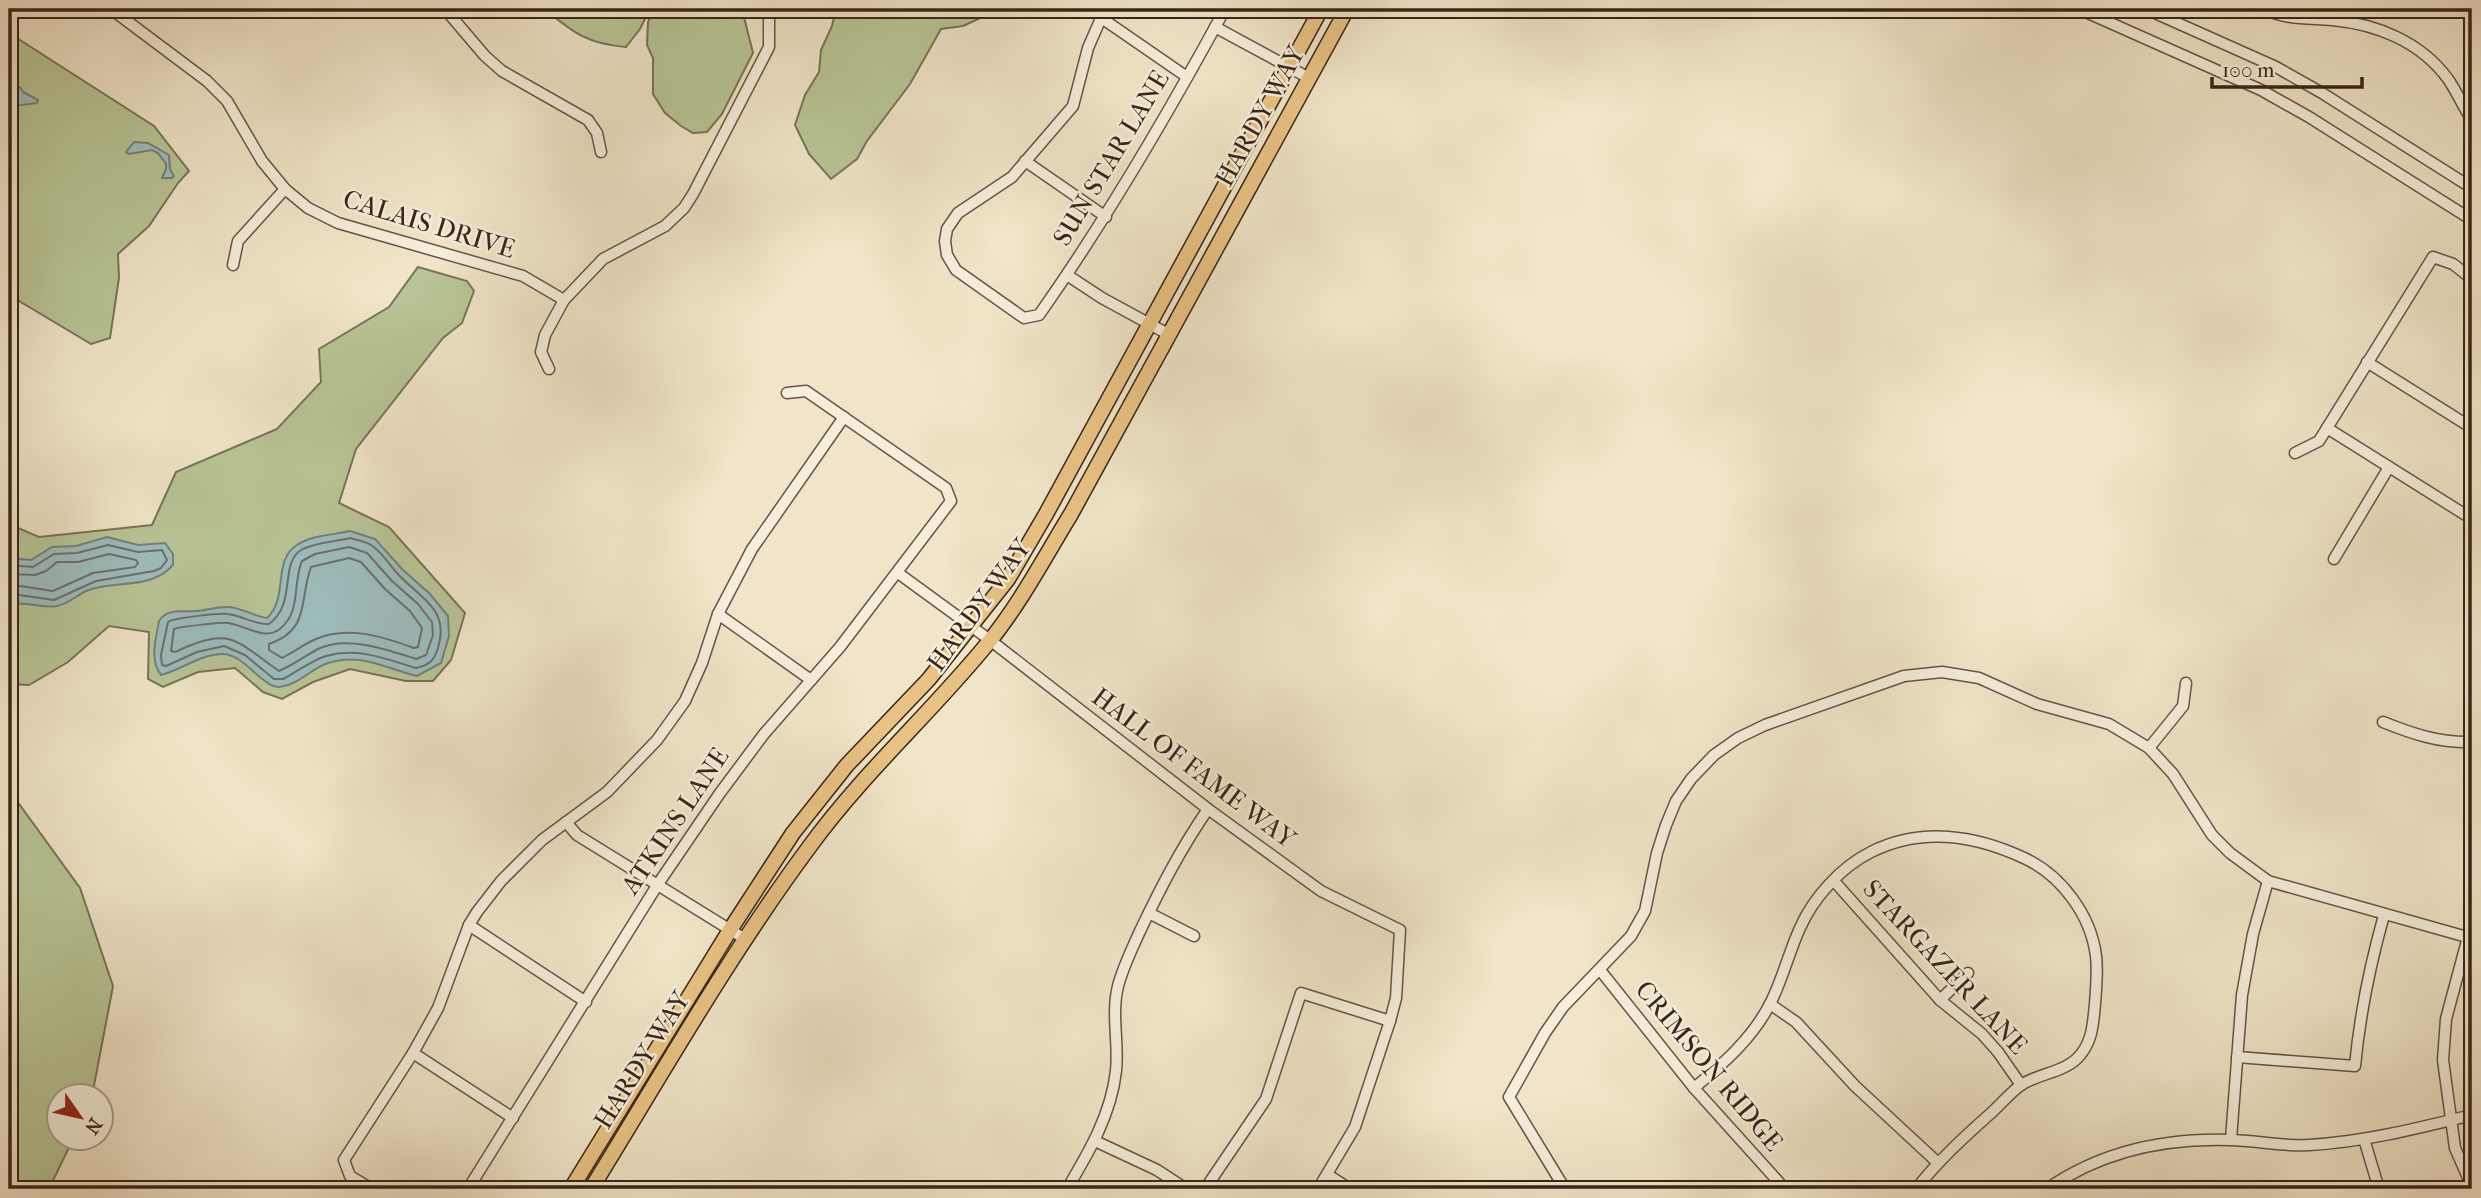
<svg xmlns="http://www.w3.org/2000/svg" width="2481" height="1198" font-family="'IM FELL French Canon',serif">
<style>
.green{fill:#b8c596;stroke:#787458;stroke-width:2}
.water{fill:#9dbdbe;stroke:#75807c;stroke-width:2}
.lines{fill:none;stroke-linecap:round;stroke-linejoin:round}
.shore{stroke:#6b706c;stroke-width:2}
.minor-casing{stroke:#675445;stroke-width:13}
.major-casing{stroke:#392419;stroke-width:17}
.minor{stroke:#f5eedb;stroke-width:10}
.major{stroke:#e8c284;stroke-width:14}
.labels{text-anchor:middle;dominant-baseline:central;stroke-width:5;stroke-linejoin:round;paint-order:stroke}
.street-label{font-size:26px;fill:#392419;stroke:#f5eedb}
</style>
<rect width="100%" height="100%" fill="#f0e5c8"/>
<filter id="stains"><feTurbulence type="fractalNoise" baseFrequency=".00286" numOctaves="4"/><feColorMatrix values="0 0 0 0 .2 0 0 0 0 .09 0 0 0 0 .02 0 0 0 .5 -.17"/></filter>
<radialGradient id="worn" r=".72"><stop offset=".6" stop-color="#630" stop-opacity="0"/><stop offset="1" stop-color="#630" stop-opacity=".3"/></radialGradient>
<!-- green -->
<g class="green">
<path d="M545 9H650L640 29 626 47C588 44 573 33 545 9Z"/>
<path d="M654 9H742L753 53 722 114 707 132 693 133 681 126 665 113 653 94V58L647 45 648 22Z"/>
<path d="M836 9H1000L963 26 941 29 910 84 867 141 857 159 831 179 809 154 795 125 805 95 819 72 821 50 832 26Z"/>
<path d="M9 33 154 126 189 171 178 183 149 226 118 254 119 278 110 338 91 344 9 295Z"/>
<path d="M418 267 467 281 474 291 462 323 443 338 356 449 339 503 389 527 465 613 451 660 433 681H406L350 669 313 682 282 699 263 692 235 668 198 672 163 687 148 679 149 632 109 626 68 662 29 685 9 684V524L39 537 152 525 176 472 277 429 321 382 319 349 389 307Z"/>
<path d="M9 790 80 888 113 986 92 1096H60V1138L73 1139 49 1189H9Z"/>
</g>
<!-- water -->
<g class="water">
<path d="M9 84 20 87 23 92 38 100 37 103 13 106 9 111Z"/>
<path d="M134 142 148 143 169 155 170 169 174 176 172 178H162L166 169V164L158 153 152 150 129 154 126 152Z"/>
<path d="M350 531 375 539 403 570 430 594 448 616 449 636 441 663 417 676C386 669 361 652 328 663 312 668 298 685 280 687 262 688 243 652 221 654 199 655 181 670 161 675 149 659 156 640 159 621 168 608 181 612 195 611 206 611 217 606 229 607 242 608 253 616 267 618 289 598 272 560 297 545 312 535 333 535 350 531Z"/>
<path d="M107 537 138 545 165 543 173 554V565C150 591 115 579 86 591 76 596 68 604 57 606 40 609 25 600 9 605V558L31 560 52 547 76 546Z"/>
</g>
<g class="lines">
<!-- shore -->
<g class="shore">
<path d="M350 538C356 540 365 541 371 545 381 551 389 564 397 573 420 599 450 608 438 648 434 661 429 665 416 668 386 659 358 647 326 656 315 659 294 673 283 679H274L245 655 224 646 197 652 166 666 162 665 161 655 168 622C173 618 219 613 227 614 242 615 254 625 269 624 297 604 279 564 301 550 315 542 334 542 350 538Z"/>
<path d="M349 547 367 553 392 581 418 604 432 622 433 635 426 655 416 659C388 650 347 635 318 649 305 656 293 665 279 671 233 639 232 626 175 652L171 651 174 629C178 627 221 622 228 623 250 626 270 647 288 620 299 603 294 579 302 561L315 554Z"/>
<path d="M349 558 361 562 385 589 410 611 422 628 418 647 414 648C384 637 348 625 316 639 304 644 294 652 282 658L269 650V644C311 630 299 599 311 567Z"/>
<path d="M9 565 33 567 54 554 77 553 108 545 138 552 162 550 167 560 161 568 154 571 96 581 54 600 19 595 9 598"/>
<path d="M9 574 35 575 46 571 57 562H78L109 554 136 560 138 563 135 567 93 573 53 591 20 586 9 588"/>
</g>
<!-- minor casing -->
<g class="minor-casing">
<g id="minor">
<path d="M111 9 207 81 227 101 262 161 285 189 308 208 338 223 523 276 564 300"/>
<path d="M445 9 485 56 502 71 588 120 597 133 601 152"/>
<path d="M1105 9 1088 48 1073 106 1012 177 958 213 947 229 945 241 947 255 956 270 1024 318 1039 315C1108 217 1168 114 1225 9"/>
<path d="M2079 9 2261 90 2309 117 2472 220"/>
<path d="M2146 9 2276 67 2322 93 2472 188"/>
<path d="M2264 9C2286 20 2308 18 2332 20 2376 24 2420 41 2448 79 2457 92 2463 107 2472 120"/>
<path d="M1100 17 1187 77"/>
<path d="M1215 27 1309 78"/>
<path d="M1025 161 1106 217"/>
<path d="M233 265 238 241 285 189"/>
<path d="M1067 275 1102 298 1168 334"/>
<path d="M2367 362 2472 428"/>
<path d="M549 369 541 352 545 335 564 300 603 259 665 226 684 208 693 194 769 47V17"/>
<path d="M2327 428 2472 519"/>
<path d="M2295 453 2319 441 2433 257 2453 264 2472 279"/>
<path d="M2334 559 2389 467"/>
<path d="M898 573 990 640 1208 809 1321 891 1400 930 1396 998 1390 1021 1355 1127 1318 1189"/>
<path d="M718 614 811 680"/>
<path d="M2383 722C2413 734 2439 743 2472 742"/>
<path d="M2149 748 2183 706 2186 683"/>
<path d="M566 822 577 835 745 939"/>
<path d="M1834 881 1940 1000 1982 1034 1998 1052 2021 1085"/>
<path d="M1149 913 1194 936"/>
<path d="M2472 922 2446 1019 2443 1060 2455 1148 2472 1187"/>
<path d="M469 925 586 1002"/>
<path d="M1600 970 1694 1088 1785 1189"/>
<path d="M1940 1000 1968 973"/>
<path d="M1770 1004 1796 1022 1855 1086 1937 1162"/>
<path d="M413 1053 513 1118"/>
<path d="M2237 1057 2355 1066C2360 1013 2370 965 2384 915"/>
<path d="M1694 1088C1724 1063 1753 1038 1771 1002 1783 978 1789 952 1800 928 1813 898 1841 867 1871 852 1921 827 1975 835 2024 858 2061 875 2091 915 2096 956 2098 972 2096 988 2095 1004 2093 1022 2093 1039 2081 1054 2068 1072 2039 1073 2021 1085 2010 1093 2000 1105 1990 1114 1963 1138 1938 1161 1916 1189"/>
<path d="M2231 1139 2242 995 2253 934 2268 881"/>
<path d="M2364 1139 2379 1189"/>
<path d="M1095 1141 1157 1170 1186 1189"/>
<path d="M1328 1175 1350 1189"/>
<path d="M372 1189 350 1176 344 1160 413 1053 438 1008 469 925 477 912 501 881 542 840 607 792 657 740 685 701 702 663 718 614 752 549 844 417"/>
<path d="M468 1189 658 884 720 793 764 734 840 647 951 501 946 488 806 391 787 393"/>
<path d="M1067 1189C1089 1152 1111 1115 1116 1071 1119 1043 1111 1014 1118 986 1123 967 1132 949 1140 931 1161 887 1180 850 1208 809"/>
<path d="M1205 1189 1266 1099 1301 993 1390 1021"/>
<path d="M1565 1189 1509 1097 1545 1033 1563 1007 1631 936 1645 911 1657 853 1666 825 1676 801 1691 779 1714 755 1738 738 1765 725 1904 676 1942 672 1979 678 2037 704 2109 724 2149 748 2173 774 2212 835 2230 853 2268 881 2467 937"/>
<path d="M2047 1189C2102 1151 2164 1138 2229 1140 2256 1140 2283 1147 2309 1145 2364 1142 2419 1128 2472 1115"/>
</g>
</g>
<!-- major casing -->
<g class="major-casing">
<g id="major">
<path d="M571 1189 730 930 793 833 847 765 929 679 970 627 1008 579 1046 514 1321 9"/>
<path d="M591 1189C662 1074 729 955 810 846 863 773 931 713 988 643 1020 604 1044 558 1071 514L1347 9"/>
</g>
</g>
<!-- minor -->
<use href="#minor" class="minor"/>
<!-- major -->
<use href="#major" class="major"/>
</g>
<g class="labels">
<!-- street labels -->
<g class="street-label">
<text transform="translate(1260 116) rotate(-61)">HARDY WAY</text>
<text transform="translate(1111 158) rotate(-59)">SUN STAR LANE</text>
<text transform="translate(429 224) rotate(17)">CALAIS DRIVE</text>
<text transform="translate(979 605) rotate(-54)">HARDY WAY</text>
<text transform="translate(1194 768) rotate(37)">HALL OF FAME WAY</text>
<text transform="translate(675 821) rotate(-56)">ATKINS LANE</text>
<text transform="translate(1945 967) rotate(47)">STARGAZER LANE</text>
<text transform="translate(642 1060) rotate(-58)">HARDY WAY</text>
<text transform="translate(1709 1066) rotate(50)">CRIMSON RIDGE</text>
</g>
</g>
<!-- margin -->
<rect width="2481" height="1198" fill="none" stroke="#f0e5c8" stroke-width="35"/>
<rect x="10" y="10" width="2460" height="1177" fill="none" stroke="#392419" stroke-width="3.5"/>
<rect x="18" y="18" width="2446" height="1163" fill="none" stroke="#392419" stroke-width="2"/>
<!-- north arrow -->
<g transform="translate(80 1117) rotate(124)"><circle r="33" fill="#f5eedb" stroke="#aa9d8d" stroke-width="2"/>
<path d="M0-5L12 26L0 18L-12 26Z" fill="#8f2418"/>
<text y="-10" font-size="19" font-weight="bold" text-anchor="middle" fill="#392419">N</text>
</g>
<!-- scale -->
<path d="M2212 77v10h150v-10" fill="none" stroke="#392419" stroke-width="3.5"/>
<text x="2222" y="77" font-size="21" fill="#392419" stroke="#f5eedb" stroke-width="5" paint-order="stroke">100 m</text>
<rect width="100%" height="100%" filter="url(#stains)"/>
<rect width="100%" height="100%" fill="url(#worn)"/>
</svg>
